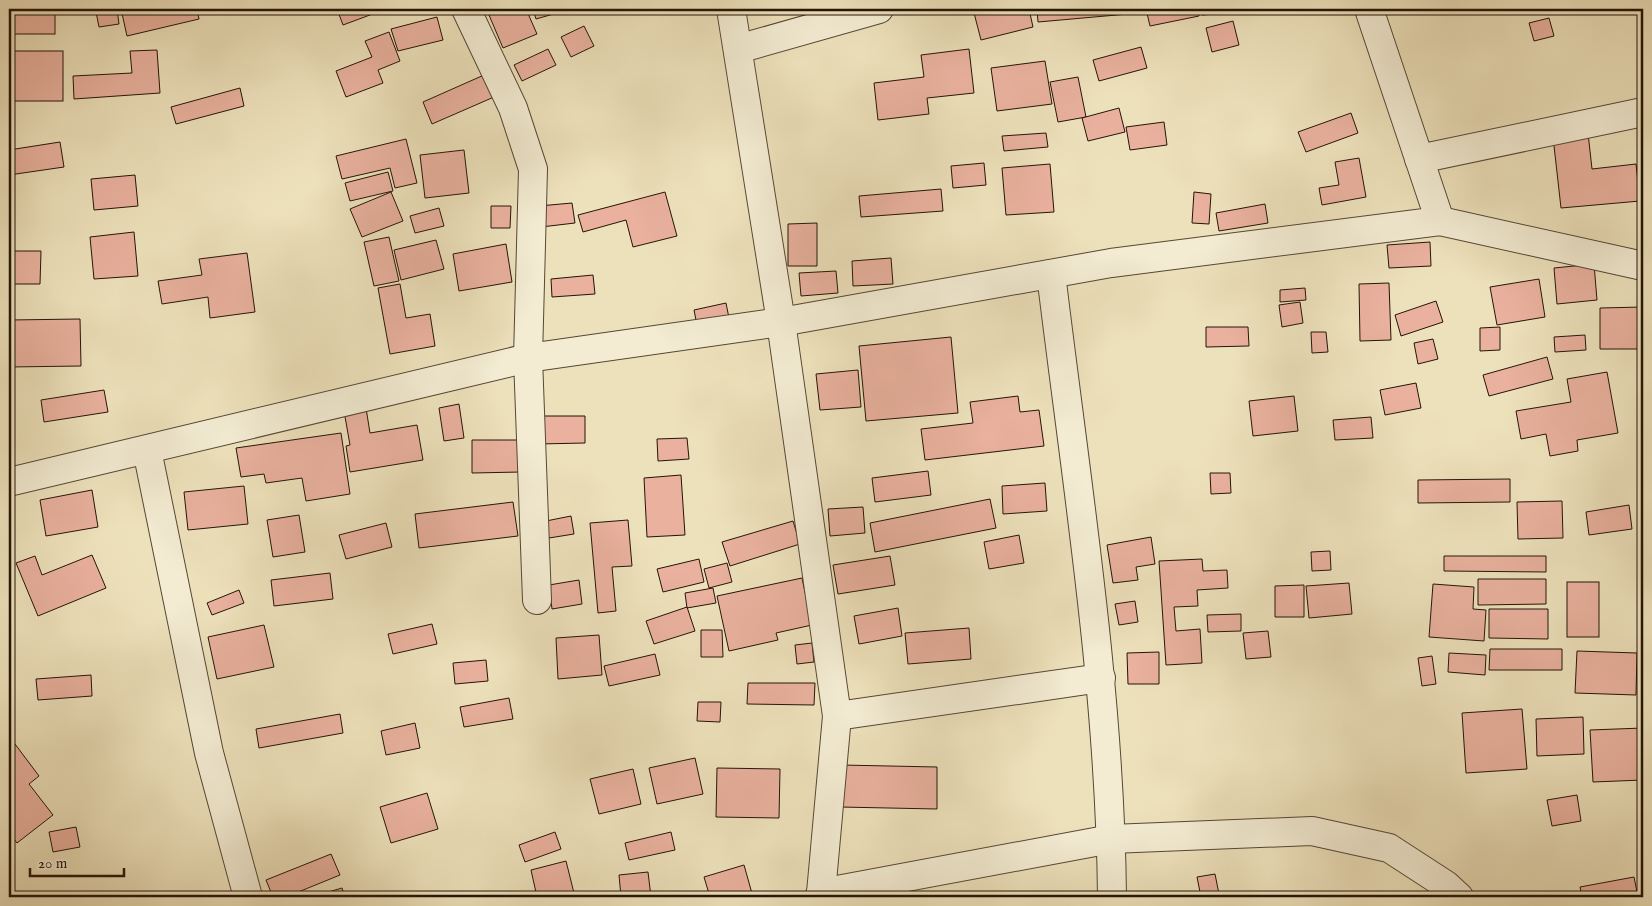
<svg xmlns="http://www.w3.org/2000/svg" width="1652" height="906" font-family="'IM FELL English',serif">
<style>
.building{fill:#e9b19e;stroke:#241408}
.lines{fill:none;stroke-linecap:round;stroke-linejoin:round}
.street-casing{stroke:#564735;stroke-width:30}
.street{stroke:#f3ecd3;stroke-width:28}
</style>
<rect width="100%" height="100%" fill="#ede1bb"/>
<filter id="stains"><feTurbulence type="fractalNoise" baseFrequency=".004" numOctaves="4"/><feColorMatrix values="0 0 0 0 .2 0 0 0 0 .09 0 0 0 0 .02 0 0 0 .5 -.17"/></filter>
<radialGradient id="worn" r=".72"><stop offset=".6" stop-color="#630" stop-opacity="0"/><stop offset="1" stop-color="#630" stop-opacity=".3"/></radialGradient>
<!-- building -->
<g class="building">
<rect x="9" y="9" width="46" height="25"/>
<path d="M117 9 119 24 99 27 96 12Z"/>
<path d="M121 9H197L199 19 127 36Z"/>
<path d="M337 9H386L343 25Z"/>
<path d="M504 9H526L537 34 503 48 489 15Z"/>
<path d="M533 9H571L536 19Z"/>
<path d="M973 9H1029L1033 27 981 40Z"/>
<path d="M1037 9H1139V13L1038 22Z"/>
<path d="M1146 9H1198L1199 16 1150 26Z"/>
<path d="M1201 9H1229V13L1202 15Z"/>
<path d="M437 17 443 40 398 51 391 29Z"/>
<path d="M1549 18 1554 36 1534 41 1529 23Z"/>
<path d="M1233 21 1239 45 1212 52 1206 28Z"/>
<path d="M584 26 594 46 571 57 561 37Z"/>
<path d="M389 32 400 61 378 70 383 83 346 97 336 71 372 57 365 41Z"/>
<path d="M1141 47 1147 68 1099 81 1093 60Z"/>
<path d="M548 49 556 65 522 81 514 65Z"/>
<path d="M969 49 974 93 927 98 929 114 878 120 874 83 924 77 921 55Z"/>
<path d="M157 50 160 93 74 99 73 76 132 73 130 51Z"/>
<rect x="9" y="51" width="54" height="50"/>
<path d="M1045 61 1052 104 997 111 991 68Z"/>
<path d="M484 75 494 97 432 124 423 102Z"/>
<path d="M1078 77 1086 117 1058 122 1050 82Z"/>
<path d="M240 88 244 106 176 124 171 107Z"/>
<path d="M1119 108 1125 132 1088 141 1082 118Z"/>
<path d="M1351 113 1358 133 1306 152 1298 132Z"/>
<path d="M1164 122 1167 145 1130 150 1126 127Z"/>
<path d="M1046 133 1048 147 1004 151 1002 136Z"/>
<path d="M1588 133 1592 169 1636 164 1640 201 1561 208 1553 137Z"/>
<path d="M406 139 417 183 395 188 390 168 342 179 336 156Z"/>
<path d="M60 142 64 167 9 175V150Z"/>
<path d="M464 150 469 193 425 198 420 155Z"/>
<path d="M1359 158 1366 197 1322 205 1319 188 1339 185 1335 162Z"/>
<path d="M984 163 986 185 953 188 951 166Z"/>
<path d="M1050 164 1054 212 1006 215 1002 168Z"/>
<path d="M388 172 393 191 350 201 345 183Z"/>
<path d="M135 175 138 206 94 210 91 179Z"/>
<path d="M941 189 943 211 861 217 859 196Z"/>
<path d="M391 192 403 221 362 237 350 209Z"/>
<path d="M665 192 677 236 633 247 626 220 583 232 578 215Z"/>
<path d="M1194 192 1211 194 1209 224 1192 223Z"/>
<path d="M572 203 575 223 541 227 539 206Z"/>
<path d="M1265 204 1268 223 1219 231 1216 213Z"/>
<path d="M491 206H511L510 228H491Z"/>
<path d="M439 208 444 226 415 233 410 216Z"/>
<path d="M817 223V266H788V224Z"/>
<path d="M134 232 138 276 94 279 90 237Z"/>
<path d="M389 237 399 281 374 286 364 242Z"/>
<path d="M436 240 444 269 401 280 394 250Z"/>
<path d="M1430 242 1431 266 1389 268 1387 245Z"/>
<path d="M506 244 512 282 459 291 453 254Z"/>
<path d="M9 251H41L40 284H9Z"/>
<path d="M247 253 255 312 210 318 208 297 162 304 158 281 202 275 199 259Z"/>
<path d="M891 258 893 284 853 286 852 261Z"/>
<path d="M1594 264 1597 300 1557 304 1554 268Z"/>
<path d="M836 271 838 293 801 296 799 273Z"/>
<path d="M593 275 595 294 552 297 551 279Z"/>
<path d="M1539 279 1545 317 1497 325 1490 287Z"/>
<path d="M1389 283 1391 340 1360 341 1359 284Z"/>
<path d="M400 284 406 318 430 314 435 346 390 354 378 288Z"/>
<path d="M1305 288 1306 300 1280 302V290Z"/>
<path d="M1436 301 1443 322 1401 336 1395 315Z"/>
<path d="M1300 302 1303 323 1282 327 1279 305Z"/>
<path d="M726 303 730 323 698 330 694 310Z"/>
<path d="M1643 307V349H1600V308Z"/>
<path d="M80 319 81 366 9 367V320Z"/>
<path d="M1206 327H1248L1249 346 1206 347Z"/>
<path d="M1500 327V350L1480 351V328Z"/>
<path d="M1311 332H1326L1328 352 1312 353Z"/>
<path d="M1585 335 1586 350 1555 352 1554 337Z"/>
<path d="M951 337 958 413 866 421 859 346Z"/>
<path d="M1433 339 1438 359 1418 364 1414 343Z"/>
<path d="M1547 357 1553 379 1489 396 1483 375Z"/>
<path d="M858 370 861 407 820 410 816 374Z"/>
<path d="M1607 372 1618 433 1577 440 1578 451 1550 456 1546 434 1521 439 1516 411 1571 402 1567 379Z"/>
<path d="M1416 383 1421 408 1385 415 1380 390Z"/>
<path d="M104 390 108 412 44 422 41 400Z"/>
<path d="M1018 396 1020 412 1039 410 1044 446 925 460 921 429 973 423 970 402Z"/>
<path d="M1294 396 1298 431 1253 436 1249 401Z"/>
<path d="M459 404 464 438 444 441 439 408Z"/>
<path d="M366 408 370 433 417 425 423 460 350 472 346 446 350 445 344 411Z"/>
<path d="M538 416H585V443L538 444Z"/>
<path d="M1371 417 1373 438 1335 440 1333 420Z"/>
<path d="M341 433 350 494 306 501 302 478 266 483 264 474 241 477 236 448Z"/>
<path d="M687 438 689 459 658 461 657 439Z"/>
<path d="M472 440H520L521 472 472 473Z"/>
<path d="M928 471 931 495 875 502 872 478Z"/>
<path d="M1210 473H1230L1231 493 1211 494Z"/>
<path d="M681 475 685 535 647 537 644 478Z"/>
<path d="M1510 479V502L1418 503V480Z"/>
<path d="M1045 483 1047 511 1003 514 1002 486Z"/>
<path d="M244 486 248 524 188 530 184 492Z"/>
<path d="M92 490 98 527 46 536 40 500Z"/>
<path d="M990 499 996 528 875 552 870 523Z"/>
<path d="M1562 501 1563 538 1518 539 1517 502Z"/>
<path d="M513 502 518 536 419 548 415 514Z"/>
<path d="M1629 505 1632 529 1589 535 1586 512Z"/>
<path d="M863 507 865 533 830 536 828 509Z"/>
<path d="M299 515 305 552 273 557 267 520Z"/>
<path d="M571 516 574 534 549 538 546 521Z"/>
<path d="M628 520 632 566 612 567 616 611 598 613 590 523Z"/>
<path d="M793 521 800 544 730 566 722 542Z"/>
<path d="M386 523 392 547 346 559 339 535Z"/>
<path d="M1019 535 1024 563 989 569 984 542Z"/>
<path d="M1151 537 1155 564 1136 567 1138 580 1113 583 1107 545Z"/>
<path d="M1330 551 1331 570 1312 571 1311 552Z"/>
<path d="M92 555 106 588 38 616 16 563 35 556 42 575Z"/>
<path d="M890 556 895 585 838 594 833 565Z"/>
<path d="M1444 556H1546V572L1444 571Z"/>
<path d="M699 559 704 582 663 592 657 569Z"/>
<path d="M1202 559 1203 571 1227 570 1228 588 1197 590 1198 606 1174 607 1176 631 1200 629 1202 663 1166 665 1159 561Z"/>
<path d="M1640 562H1643V591H1639Z"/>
<path d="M727 563 732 582 709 588 704 569Z"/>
<path d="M330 573 333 599 274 606 271 580Z"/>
<path d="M802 578 812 625 776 633 778 640 729 651 717 596Z"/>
<path d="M1478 579H1546V604L1478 605Z"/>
<path d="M579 580 582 604 552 609 549 585Z"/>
<rect x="1567" y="582" width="32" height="55"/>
<path d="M1349 583 1352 614 1309 618 1306 586Z"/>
<path d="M1433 584 1474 587 1473 609 1486 610 1484 641 1429 637Z"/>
<path d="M1304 585V617H1275V586Z"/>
<path d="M713 588 716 603 687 608 685 593Z"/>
<path d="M239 590 244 603 212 615 207 603Z"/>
<path d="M1135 601 1138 622 1119 625 1115 604Z"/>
<path d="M687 607 695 631 654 644 646 621Z"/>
<path d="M898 608 902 636 859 644 854 616Z"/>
<path d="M1489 609H1548V639L1489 638Z"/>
<path d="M1241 614V631L1208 632 1207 615Z"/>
<path d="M432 624 437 644 393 654 388 634Z"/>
<path d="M264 625 274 667 217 679 208 637Z"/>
<path d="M969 628 971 659 908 664 905 633Z"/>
<path d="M701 630H722L723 657H701Z"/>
<path d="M1268 631 1271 657 1246 659 1243 633Z"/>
<path d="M599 635 602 675 558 679 556 638Z"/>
<path d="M812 643 814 662 797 664 795 645Z"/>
<path d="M1490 649H1562V670H1489Z"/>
<path d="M1577 651 1637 653 1636 695 1575 693Z"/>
<path d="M1159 652V684H1128L1127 653Z"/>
<path d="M1449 653 1486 655 1485 675 1448 672Z"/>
<path d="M655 654 660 675 609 686 604 666Z"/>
<path d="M1432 656 1436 684 1422 686 1418 658Z"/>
<path d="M486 660 488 681 455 684 453 663Z"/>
<path d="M91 675 92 696 38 700 36 679Z"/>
<path d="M748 683H815L814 705 747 704Z"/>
<path d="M509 698 513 719 464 727 460 707Z"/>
<path d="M698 702H721L720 722 697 721Z"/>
<path d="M1522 709 1527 769 1466 773 1462 713Z"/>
<path d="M340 714 343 733 259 748 256 729Z"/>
<path d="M1583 717 1584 754 1537 756 1536 719Z"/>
<path d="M415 723 420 748 386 755 381 731Z"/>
<path d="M1643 728V780L1593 782 1590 730Z"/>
<path d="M9 736 39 776 29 784 53 815 17 843 9 833Z"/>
<path d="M695 758 703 794 657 804 649 768Z"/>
<path d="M841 765 937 767V809L840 807Z"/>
<path d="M717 768 780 769 779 818 716 817Z"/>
<path d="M633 769 641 804 599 814 590 779Z"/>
<path d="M427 793 438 829 391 843 380 807Z"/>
<path d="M1577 795 1581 821 1552 826 1547 800Z"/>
<path d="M76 827 80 847 53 852 49 832Z"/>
<path d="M555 832 561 849 525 862 519 845Z"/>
<path d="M671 832 675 850 629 860 625 843Z"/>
<path d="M331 854 340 875 286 897H273L266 880Z"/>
<path d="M566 861 575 897H537L531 870Z"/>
<path d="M744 865 753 897H710L704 877Z"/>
<path d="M648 872 651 897H621L619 875Z"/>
<path d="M1215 874 1219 894 1201 897 1197 877Z"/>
<path d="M1634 877 1638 897H1582L1580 887Z"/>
<path d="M342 888 345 897H311Z"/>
</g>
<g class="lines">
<!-- street casing -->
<g class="street-casing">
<g id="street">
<path d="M466 9 513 108 533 169 528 358 537 600"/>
<path d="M731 9 781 322 837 716 1101 678"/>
<path d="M738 49 879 9"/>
<path d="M1419 159 1643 112"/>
<path d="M1440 221 1643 266"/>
<path d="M1051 274C1076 481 1110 688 1112 897"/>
<path d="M147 450 209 753 248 897"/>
<path d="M9 482 528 358 781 322 1111 263 1440 221 1369 9"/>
<path d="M821 893 837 716"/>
<path d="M819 897 821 893 1111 839 1312 831 1389 848 1446 885 1459 897"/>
</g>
</g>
<!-- street -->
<use href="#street" class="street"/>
</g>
<!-- margin -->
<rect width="1652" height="906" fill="none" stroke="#ede1bb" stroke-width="30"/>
<rect x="10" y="10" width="1632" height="886" fill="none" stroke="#241408" stroke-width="2.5"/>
<rect x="15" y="15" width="1622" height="876" fill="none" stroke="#241408"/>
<!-- scale -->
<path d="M30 868v8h94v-8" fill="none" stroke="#241408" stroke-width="2.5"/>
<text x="38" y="868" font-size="15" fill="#241408" stroke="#f3ecd3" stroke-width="4" paint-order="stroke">20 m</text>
<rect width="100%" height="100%" filter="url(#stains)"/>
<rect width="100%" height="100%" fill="url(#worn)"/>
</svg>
